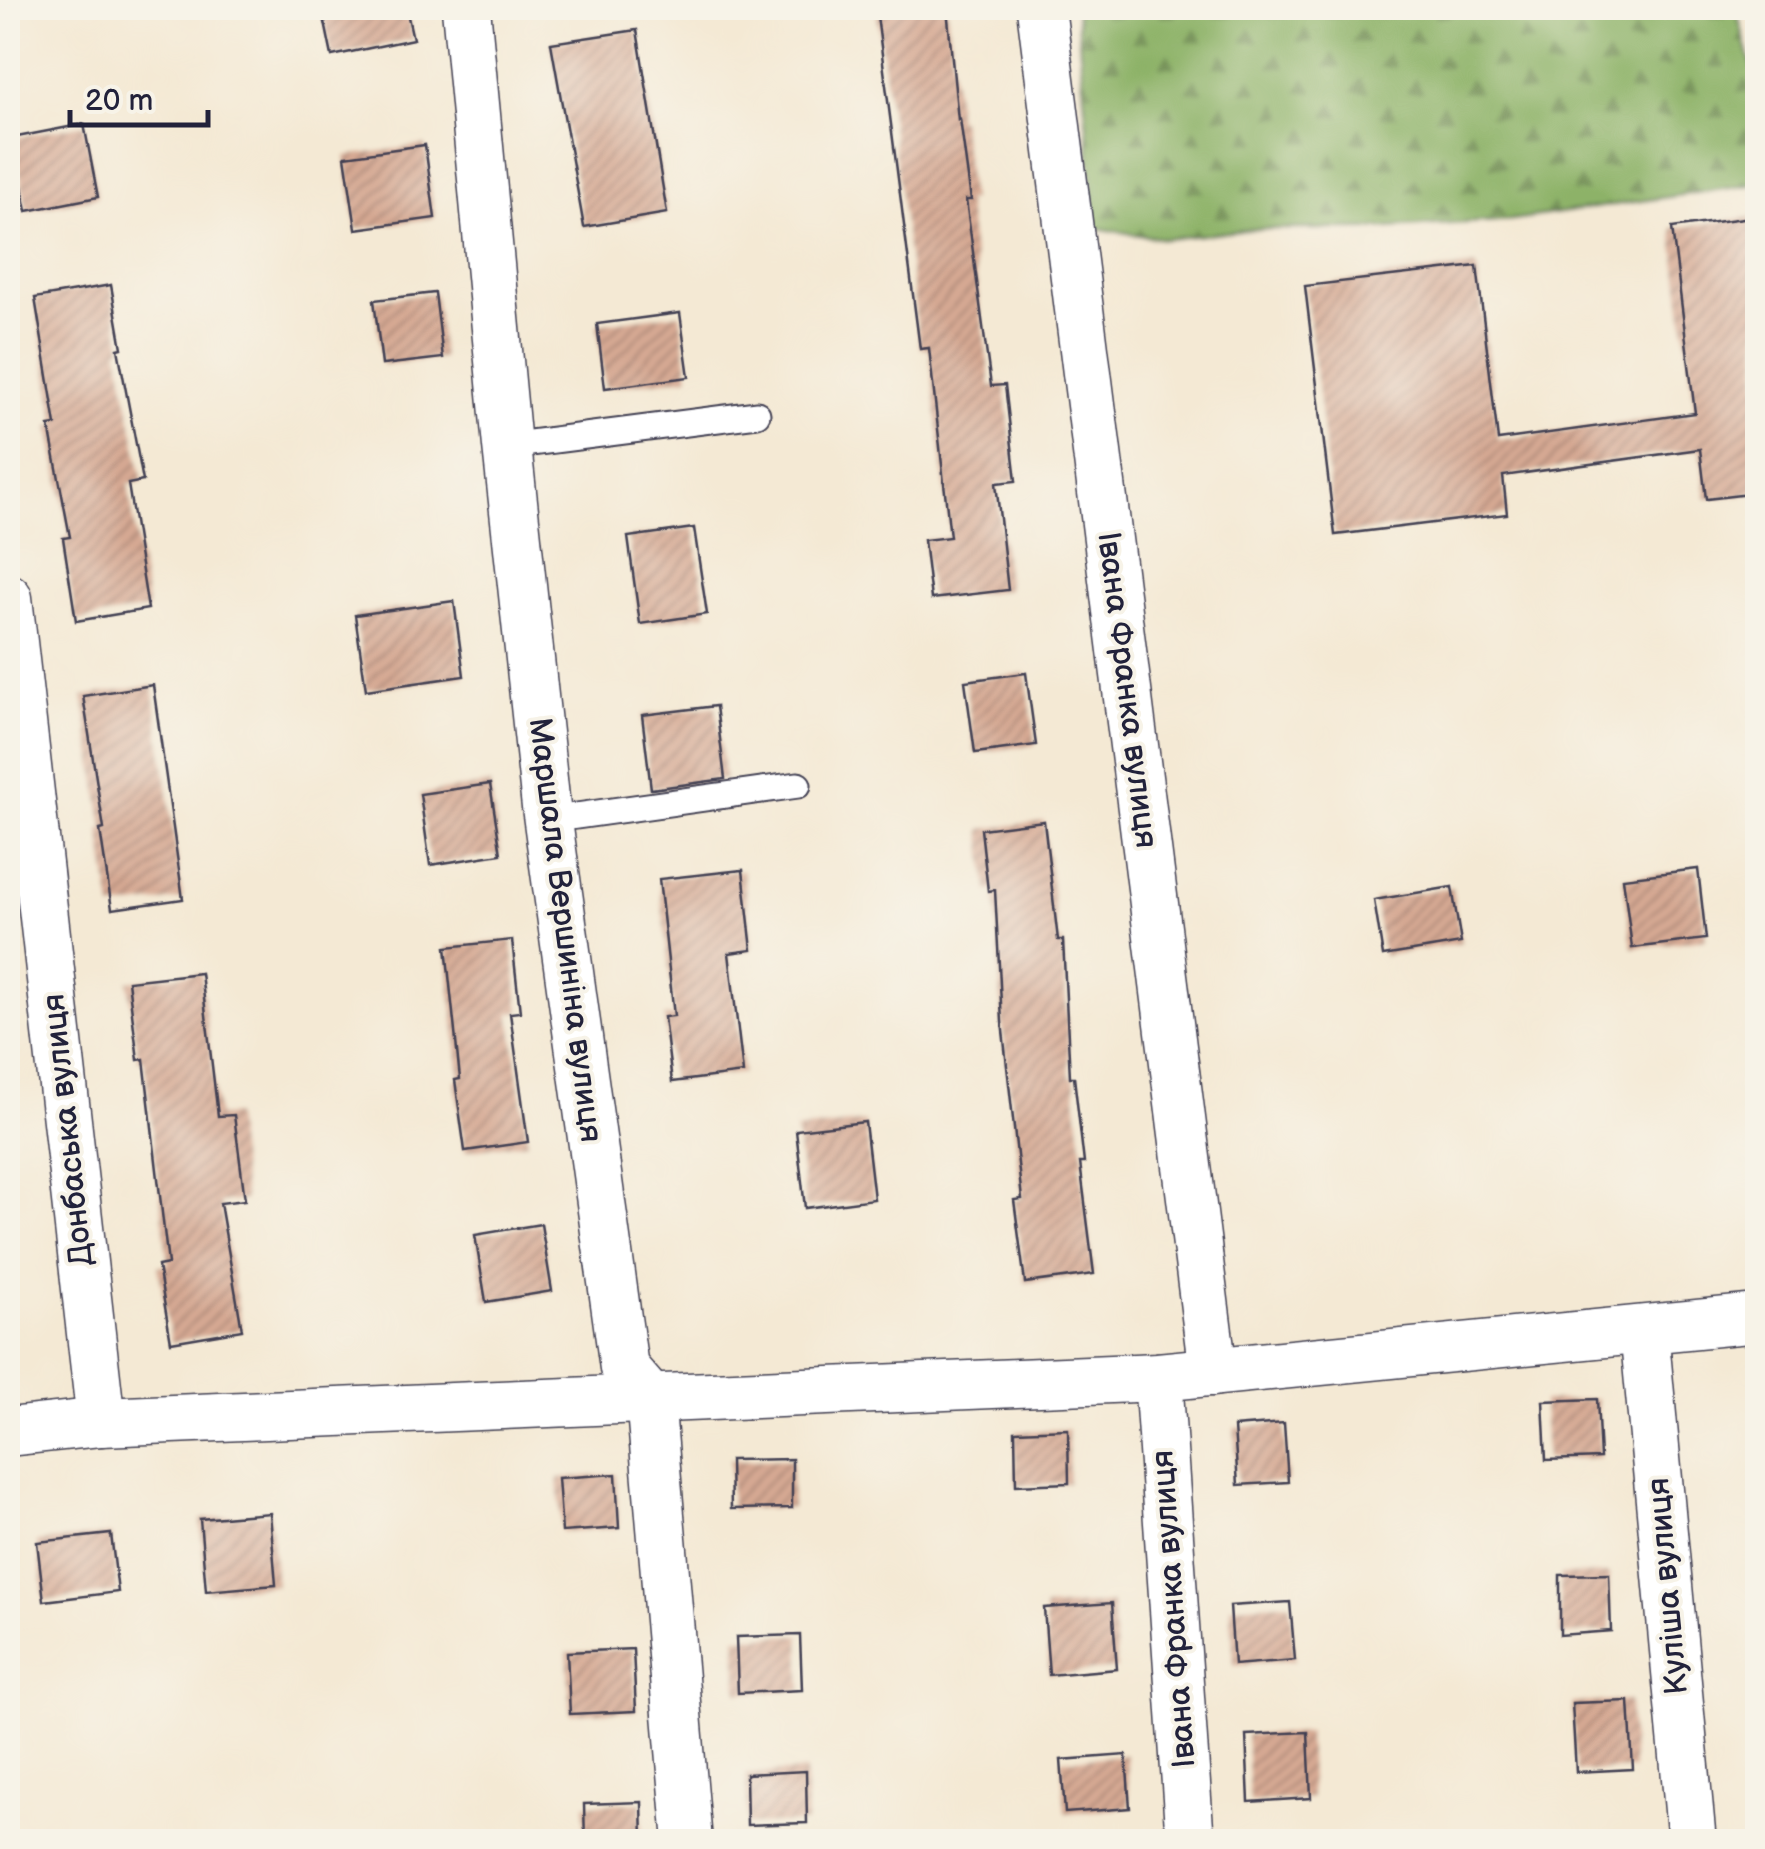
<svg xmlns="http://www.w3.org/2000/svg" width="1765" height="1849" font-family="'Balsamiq Sans',sans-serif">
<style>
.forest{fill:url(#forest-firs);stroke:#586a52;stroke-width:2.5}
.building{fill:url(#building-hatch)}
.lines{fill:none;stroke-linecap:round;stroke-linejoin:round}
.lane-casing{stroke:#424052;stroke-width:29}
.street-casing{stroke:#424052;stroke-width:51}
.lane{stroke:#fff;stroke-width:25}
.street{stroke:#fff;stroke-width:48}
.labels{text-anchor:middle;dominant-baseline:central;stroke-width:8;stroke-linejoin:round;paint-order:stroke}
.street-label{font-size:32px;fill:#22223b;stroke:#f7f3e8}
</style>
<defs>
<pattern id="forest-firs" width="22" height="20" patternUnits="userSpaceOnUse" patternTransform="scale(2.5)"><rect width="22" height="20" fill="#8db268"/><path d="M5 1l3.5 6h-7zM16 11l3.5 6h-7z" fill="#739057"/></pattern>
<pattern id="building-hatch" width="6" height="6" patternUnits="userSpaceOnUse" patternTransform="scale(2.5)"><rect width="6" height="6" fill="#d6a993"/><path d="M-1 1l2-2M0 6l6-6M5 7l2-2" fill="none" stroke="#ad8979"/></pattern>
</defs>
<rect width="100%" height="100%" fill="#f7f3e8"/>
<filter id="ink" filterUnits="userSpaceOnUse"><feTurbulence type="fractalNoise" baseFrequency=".01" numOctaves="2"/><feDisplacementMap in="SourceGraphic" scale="20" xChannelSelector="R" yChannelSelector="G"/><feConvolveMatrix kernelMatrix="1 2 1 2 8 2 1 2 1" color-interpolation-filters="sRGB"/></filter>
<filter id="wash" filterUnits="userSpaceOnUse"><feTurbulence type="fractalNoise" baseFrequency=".0048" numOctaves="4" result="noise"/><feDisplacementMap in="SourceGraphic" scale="40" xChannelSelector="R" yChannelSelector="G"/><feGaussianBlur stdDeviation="2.25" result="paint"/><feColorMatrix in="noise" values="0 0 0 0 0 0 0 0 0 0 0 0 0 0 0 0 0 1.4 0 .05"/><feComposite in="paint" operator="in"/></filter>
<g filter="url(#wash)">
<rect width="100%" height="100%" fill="#f4e9d4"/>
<!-- forest -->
<path class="forest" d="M1076 8H1736L1757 86V184L1512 220 1372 229H1256L1165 239 1096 228Z"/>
<g id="blocks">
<!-- building -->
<g class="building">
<path d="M322 8H406L413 39 332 56Z"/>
<path d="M876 8H947L958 120 960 119 971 200H966L991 386 1005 385 1016 481 996 483 1008 590 931 599 924 540 950 537 929 348 920 349Z"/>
<path d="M637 30 667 213 584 227 551 43Z"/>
<path d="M84 124 98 197 27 211 12 138Z"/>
<path d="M425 145 435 218 356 229 345 156Z"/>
<path d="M1758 216V493L1706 499 1700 449 1503 476 1507 514 1335 535 1305 286 1477 266 1498 440 1695 413 1672 228Z"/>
<path d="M111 285 122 348 118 349 143 481 128 484 148 609 76 621 63 538 70 537 49 426 56 425 35 298Z"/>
<path d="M435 293 443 358 382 365 374 300Z"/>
<path d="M680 313 689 377 605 388 597 324Z"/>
<path d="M694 528 707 614 640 624 628 537Z"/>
<path d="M454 601 464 676 366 690 355 615Z"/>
<path d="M1026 673 1036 745 975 753 965 681Z"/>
<path d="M153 685 183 899 112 909 100 830 104 829 83 696Z"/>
<path d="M716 706 725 779 651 789 642 715Z"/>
<path d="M490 784 501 854 430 865 420 794Z"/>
<path d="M1044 821 1058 940H1063L1070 1077H1074L1084 1163H1080L1094 1274 1025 1283 1014 1200 1022 1199 1002 1022 995 890 988 891 981 829Z"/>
<path d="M1698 869 1706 939 1632 948 1623 878Z"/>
<path d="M743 870 752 950 729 953 743 1073 672 1082 664 1017 674 1016 659 879Z"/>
<path d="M1452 887 1461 943 1383 956 1374 900Z"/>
<path d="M512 940 520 1012 510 1013 528 1142 465 1151 455 1080 460 1079 446 947Z"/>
<path d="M201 973 218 1116 234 1115 245 1200 220 1203 242 1330 171 1342 158 1266 168 1264 144 1059 138 1060 128 981Z"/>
<path d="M865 1122 874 1199 805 1208 796 1130Z"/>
<path d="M541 1224 552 1291 486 1302 475 1235Z"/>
<path d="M1597 1399 1600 1458 1546 1460 1543 1401Z"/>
<path d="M1284 1423 1288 1482 1238 1485 1234 1427Z"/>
<path d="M1068 1429 1069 1483 1016 1485 1015 1431Z"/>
<path d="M792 1459V1508L731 1509 730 1460Z"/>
<path d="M616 1474 619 1528 562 1532 558 1478Z"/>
<path d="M270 1513 276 1585 206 1591 200 1519Z"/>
<path d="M111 1534 118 1592 44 1601 37 1542Z"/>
<path d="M1609 1574 1611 1631 1560 1635V1575Z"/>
<path d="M1290 1602 1295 1660 1234 1665 1230 1606Z"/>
<path d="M1112 1603 1117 1669 1049 1675 1044 1608Z"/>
<path d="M800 1635 802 1690 738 1693 736 1637Z"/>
<path d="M633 1649 636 1711 570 1714 567 1652Z"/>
<path d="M1629 1701 1633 1769 1576 1772 1572 1703Z"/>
<path d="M1308 1732 1311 1798 1249 1802 1246 1735Z"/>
<path d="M1126 1755 1130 1808 1065 1813 1061 1760Z"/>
<path d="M806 1771 807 1823 747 1825 746 1774Z"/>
<path d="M642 1802 643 1842H585L584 1804Z"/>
</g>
</g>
</g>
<g filter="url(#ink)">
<use href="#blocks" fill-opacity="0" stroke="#424052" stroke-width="2.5"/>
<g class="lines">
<!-- lane casing -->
<g class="lane-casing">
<g id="lane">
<path d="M507 446 757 414"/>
<path d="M548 820 798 785"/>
</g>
</g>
<!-- street casing -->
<g class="street-casing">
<g id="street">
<path d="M466 8 507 446 546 807 624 1368 650 1398 688 1842"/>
<path d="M1041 8 1213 1372"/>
<path d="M8 598 101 1422"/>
<path d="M1644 1330 1692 1842"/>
<path d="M1158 1377 1190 1842"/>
<path d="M8 1432 101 1422 1158 1377 1758 1318"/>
</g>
</g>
<!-- lane -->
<use href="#lane" class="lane"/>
<!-- street -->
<use href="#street" class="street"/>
</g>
</g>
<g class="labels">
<!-- street labels -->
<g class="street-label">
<text transform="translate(1127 690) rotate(83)">Івана Франка вулиця</text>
<text transform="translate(565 930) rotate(83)">Маршала Вершиніна вулиця</text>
<text transform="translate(68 1130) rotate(-96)">Донбаська вулиця</text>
<text transform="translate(1668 1586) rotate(-95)">Куліша вулиця</text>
<text transform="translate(1174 1609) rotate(-94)">Івана Франка вулиця</text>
</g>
</g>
<!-- margin -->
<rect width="1765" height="1849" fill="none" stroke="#f7f3e8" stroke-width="40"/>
<!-- scale -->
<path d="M70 110v15h138v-15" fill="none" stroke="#22223b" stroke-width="5"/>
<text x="85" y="110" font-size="30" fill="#22223b" stroke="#f7f3e8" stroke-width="8" paint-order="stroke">20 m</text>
</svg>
